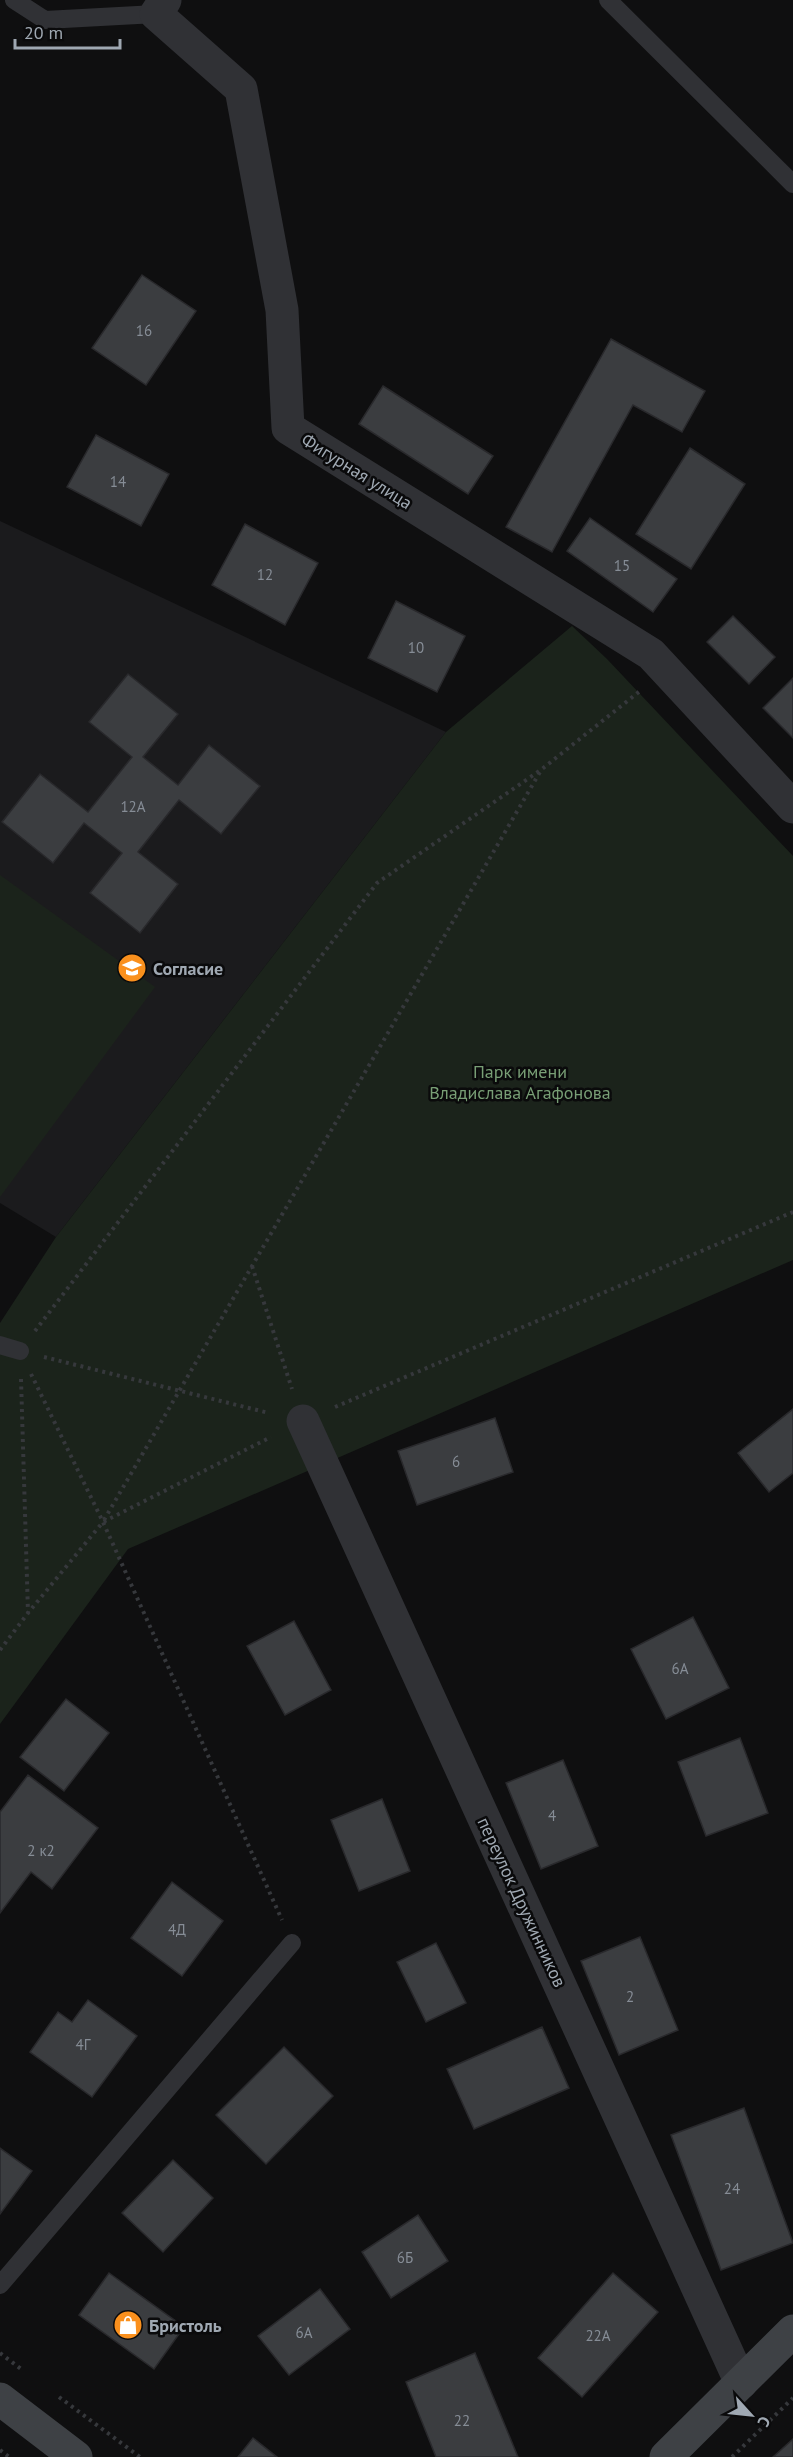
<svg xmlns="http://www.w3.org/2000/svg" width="793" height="2457" font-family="'PT Sans',sans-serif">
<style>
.built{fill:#1b1b1d}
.green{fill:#1b231b}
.building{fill:#3b3d40;stroke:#29292c;stroke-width:1.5}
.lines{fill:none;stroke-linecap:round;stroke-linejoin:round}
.path{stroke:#36383c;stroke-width:4;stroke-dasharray:3 4.5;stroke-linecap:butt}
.lane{stroke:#303135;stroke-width:18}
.street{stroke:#303135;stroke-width:33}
.secondary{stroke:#3e4145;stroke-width:33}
.labels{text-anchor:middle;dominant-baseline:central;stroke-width:5;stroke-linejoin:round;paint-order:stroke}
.number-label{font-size:15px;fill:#868d96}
.street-label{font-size:18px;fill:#9fa8b2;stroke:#0a0a0b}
.poi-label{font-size:18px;font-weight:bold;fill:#9fa8b2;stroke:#0a0a0b;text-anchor:start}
.park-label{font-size:18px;fill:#789e75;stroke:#0a0a0b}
</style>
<rect width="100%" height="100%" fill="#0f0f10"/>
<!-- built -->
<path class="built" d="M0 521 446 732 56 1237 0 1203Z"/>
<!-- green -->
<g class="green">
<path d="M572 626 607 659 793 856V1260L128 1549 0 1724V1323L56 1237 446 732Z"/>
<path d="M0 875 155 987 0 1197Z"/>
</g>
<!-- building -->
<g class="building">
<path d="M142 275 196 311 146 385 92 348Z"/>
<path d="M611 339 705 391 682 432 633 405 552 552 506 527Z"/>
<path d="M383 386 493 456 468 494 359 424Z"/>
<path d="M96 435 169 474 141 526 67 487Z"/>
<path d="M690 448 745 484 691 569 636 534Z"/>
<path d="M590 518 677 579 653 612 567 551Z"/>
<path d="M245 524 318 563 285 625 212 585Z"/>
<path d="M396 601 465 636 437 692 368 658Z"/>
<path d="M733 616 775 657 749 684 707 642Z"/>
<path d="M128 674 178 714 143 757 178 785 209 745 260 786 221 834 179 800 138 852 178 884 140 933 90 893 122 853 84 823 53 863 2 822 40 774 88 812 132 757 89 722Z"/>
<path d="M793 678V738L763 708Z"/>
<path d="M793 1409V1473L769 1492 738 1453Z"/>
<path d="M495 1418 513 1472 417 1505 398 1451Z"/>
<path d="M693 1617 729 1688 666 1719 631 1649Z"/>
<path d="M294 1621 331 1690 285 1715 247 1646Z"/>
<path d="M66 1699 109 1733 64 1791 20 1757Z"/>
<path d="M740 1738 768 1813 706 1836 678 1762Z"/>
<path d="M563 1760 598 1846 541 1869 506 1783Z"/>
<path d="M28 1775 98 1828 52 1889 31 1872 0 1913V1812Z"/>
<path d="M382 1799 410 1871 359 1891 331 1820Z"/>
<path d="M172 1882 223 1921 182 1976 131 1938Z"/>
<path d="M640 1937 678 2030 619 2055 581 1961Z"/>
<path d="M436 1943 466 2003 426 2022 397 1962Z"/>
<path d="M88 2000 137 2036 92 2097 30 2052 58 2012 72 2022Z"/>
<path d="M542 2027 569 2088 474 2129 447 2069Z"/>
<path d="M284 2047 333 2096 266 2164 216 2115Z"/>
<path d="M744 2108 793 2243 721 2270 671 2135Z"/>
<path d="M0 2148 32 2171 0 2214Z"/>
<path d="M173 2160 213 2198 163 2252 122 2213Z"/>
<path d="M418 2215 448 2261 391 2298 362 2252Z"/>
<path d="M109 2273 184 2327 154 2369 79 2315Z"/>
<path d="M613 2273 658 2312 582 2397 538 2358Z"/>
<path d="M320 2289 350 2329 289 2375 258 2336Z"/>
<path d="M475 2353 518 2457H436L406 2382Z"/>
<path d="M253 2438 277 2457H238Z"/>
<path d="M793 2439V2457H773Z"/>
</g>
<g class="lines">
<!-- path -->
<g class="path">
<path d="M252 1266 292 1389"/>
<path d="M35 1331 377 883 542 769 640 691"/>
<path d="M44 1357 269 1413"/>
<path d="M31 1374 103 1522 282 1920"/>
<path d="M21 1379 28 1613"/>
<path d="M335 1407 793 1212"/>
<path d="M104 1520 540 772"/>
<path d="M0 1650 28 1613 103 1522 271 1437"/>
<path d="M0 2353 21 2369"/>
<path d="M59 2397 140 2457"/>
<path d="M0 2450 9 2457"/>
<path d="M732 2457 793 2398"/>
</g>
<!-- lane -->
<g class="lane">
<path d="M14 0 45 20 156 14"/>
<path d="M608 0 793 184"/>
<path d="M0 1345 20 1351"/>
<path d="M0 2285 292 1943"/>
</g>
<!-- street -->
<g class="street">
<path d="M165 0 156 14 241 89 282 310 288 428 651 654 793 807"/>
<path d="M303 1421 741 2383"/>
</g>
<!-- secondary -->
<g class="secondary">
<path d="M0 2399 76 2457"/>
<path d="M666 2457 793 2331"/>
</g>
</g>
<!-- icons -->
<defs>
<g id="school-disc" transform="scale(1.5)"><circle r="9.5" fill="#fa901d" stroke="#0a0a0b"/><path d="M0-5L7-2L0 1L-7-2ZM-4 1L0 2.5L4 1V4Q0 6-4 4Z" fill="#fff"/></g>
<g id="shop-disc" transform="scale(1.5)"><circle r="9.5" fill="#fa901d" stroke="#0a0a0b"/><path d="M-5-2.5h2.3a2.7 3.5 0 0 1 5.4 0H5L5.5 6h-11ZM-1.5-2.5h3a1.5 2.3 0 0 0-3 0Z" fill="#fff"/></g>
</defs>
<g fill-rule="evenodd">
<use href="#school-disc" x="132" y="968"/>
<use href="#shop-disc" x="128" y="2325"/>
</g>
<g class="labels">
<!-- number labels -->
<g class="number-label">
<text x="144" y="330">16</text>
<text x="118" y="481">14</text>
<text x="622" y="565">15</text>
<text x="265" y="574">12</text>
<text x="416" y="647">10</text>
<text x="133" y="806">12А</text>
<text x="456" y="1461">6</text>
<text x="680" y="1668">6А</text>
<text x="552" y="1815">4</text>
<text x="41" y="1850">2 к2</text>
<text x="177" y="1929">4Д</text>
<text x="630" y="1996">2</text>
<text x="83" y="2044">4Г</text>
<text x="732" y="2188">24</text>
<text x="405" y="2257">6Б</text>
<text x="304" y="2332">6А</text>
<text x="598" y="2335">22А</text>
<text x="462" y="2420">22</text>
</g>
<!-- street labels -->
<g class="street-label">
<text transform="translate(357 471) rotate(32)">Фигурная улица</text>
<text transform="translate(522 1902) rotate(65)">переулок Дружинников</text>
</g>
<!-- poi labels -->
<g class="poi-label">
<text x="153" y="968">Согласие</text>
<text x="149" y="2325">Бристоль</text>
</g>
<!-- park labels -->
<g class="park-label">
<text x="520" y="1071">Парк имени<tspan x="520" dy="21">Владислава Агафонова</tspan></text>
</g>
</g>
<!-- north arrow -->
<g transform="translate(751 2415) rotate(117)" stroke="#0a0a0b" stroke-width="4.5" paint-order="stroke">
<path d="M0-4.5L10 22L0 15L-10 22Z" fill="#9fa8b2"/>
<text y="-9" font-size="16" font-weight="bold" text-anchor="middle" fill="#9fa8b2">С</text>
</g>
<!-- scale -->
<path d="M15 39v9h105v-9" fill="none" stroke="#9fa8b2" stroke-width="3"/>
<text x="24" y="39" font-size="18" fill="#9fa8b2" stroke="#0a0a0b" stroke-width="4.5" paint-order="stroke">20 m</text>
</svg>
